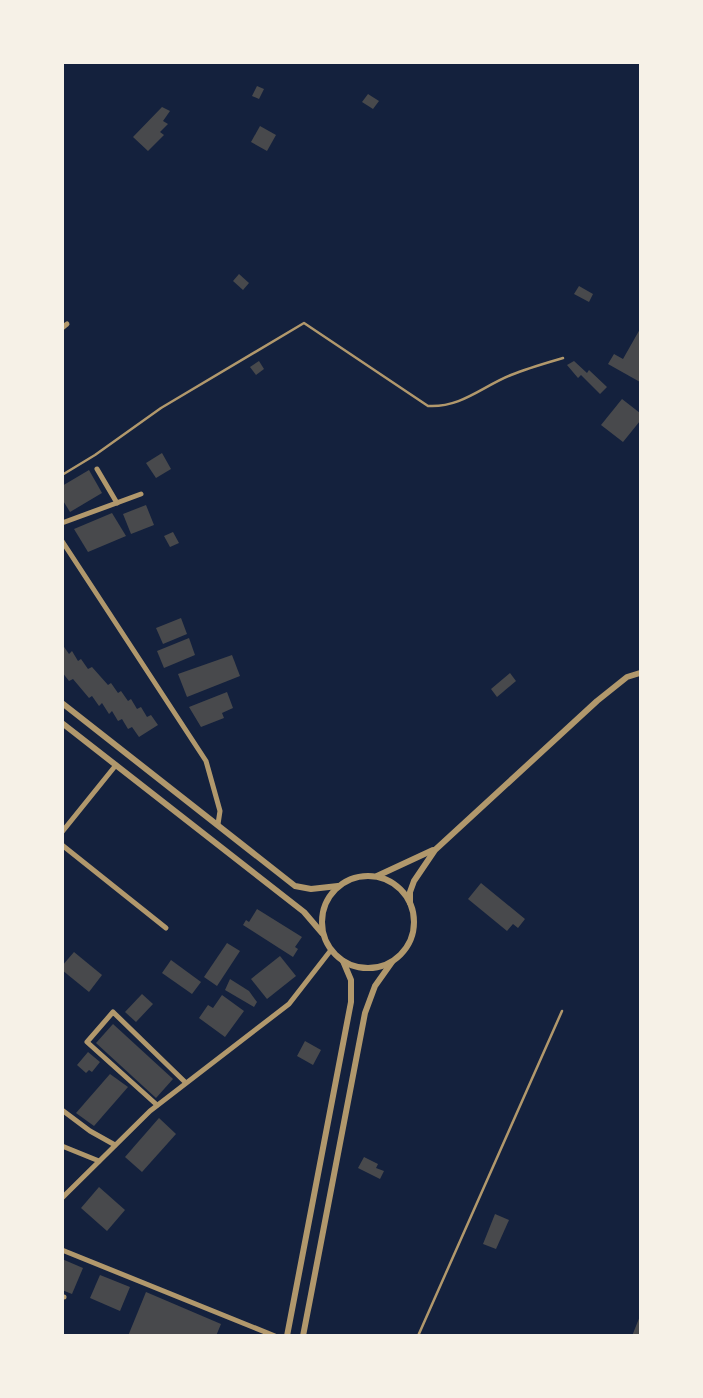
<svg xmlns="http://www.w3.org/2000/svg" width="703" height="1398" font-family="'Titillium Web',sans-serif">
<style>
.building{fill:#48494c}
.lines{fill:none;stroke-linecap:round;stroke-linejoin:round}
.service{stroke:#b1986c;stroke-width:2.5}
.minor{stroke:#b1986c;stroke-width:5}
.tertiary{stroke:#b1986c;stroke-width:6}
</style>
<rect width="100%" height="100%" fill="#14213d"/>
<!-- building -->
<g class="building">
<path d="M257 86 264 89 259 99 252 96Z"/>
<path d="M368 94 379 101 373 109 362 102Z"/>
<path d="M162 107 170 111 163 121 168 124 160 132 164 135 148 151 133 137Z"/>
<path d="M260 126 276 135 267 151 251 142Z"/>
<path d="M239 274 249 283 243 290 233 281Z"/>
<path d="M579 286 593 294 589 302 574 294Z"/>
<path d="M640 329V382L608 364 614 354 623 359Z"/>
<path d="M259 361 264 369 256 375 250 367Z"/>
<path d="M574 361 587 373 589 370 607 387 600 394 581 375 578 378 567 365Z"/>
<path d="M622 399 640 413V421L623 442 601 425Z"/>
<path d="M162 453 171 469 156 478 146 463Z"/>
<path d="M89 470 102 493 70 512 62 499V486Z"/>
<path d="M146 505 154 525 131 534 123 514Z"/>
<path d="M112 513 126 536 88 552 74 529Z"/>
<path d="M173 532 179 543 170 547 164 536Z"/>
<path d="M181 618 187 634 163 644 156 628Z"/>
<path d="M189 638 195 655 164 668 157 651Z"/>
<path d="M62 644 69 654 72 651 78 661 81 659 88 669 92 667 108 685 111 683 118 693 121 691 128 701 131 699 137 709 141 707 147 717 151 715 158 725 139 737 132 727 128 729 122 719 118 721 112 711 109 714 102 703 99 706 92 696 89 698 73 679 69 681 62 672Z"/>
<path d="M232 655 240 676 187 697 178 674Z"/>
<path d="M510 673 516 681 497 697 491 689Z"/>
<path d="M227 692 233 708 222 713 224 718 201 727 189 707Z"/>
<path d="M481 883 525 919 518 928 513 924 507 931 468 899Z"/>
<path d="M257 909 302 937 295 947 298 949 293 957 243 925 246 920 249 922Z"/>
<path d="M227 943 240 951 217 986 204 977Z"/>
<path d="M74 952 102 975 89 992 62 970V966Z"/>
<path d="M280 956 296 976 267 999 251 979Z"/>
<path d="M171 960 201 982 192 994 162 973Z"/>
<path d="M230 979 249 991 257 1002 254 1007 225 990Z"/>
<path d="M142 994 153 1004 136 1022 125 1012Z"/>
<path d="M222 995 244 1011 225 1037 199 1018 208 1005 213 1008Z"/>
<path d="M113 1024 173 1079 156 1098 96 1043Z"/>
<path d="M305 1041 321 1050 313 1065 297 1056Z"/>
<path d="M88 1052 100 1062 92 1072 89 1070 86 1073 77 1065Z"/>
<path d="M110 1074 128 1087 94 1126 76 1113Z"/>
<path d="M159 1118 176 1134 142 1172 125 1157Z"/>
<path d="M364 1157 378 1164 376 1168 384 1171 380 1179 358 1168Z"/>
<path d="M99 1187 125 1210 107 1231 81 1208Z"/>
<path d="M495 1214 509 1220 496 1249 483 1244Z"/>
<path d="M62 1259 83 1268 72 1294 62 1290Z"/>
<path d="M100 1275 130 1287 120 1311 90 1298Z"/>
<path d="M146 1292 221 1324 216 1336H128Z"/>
<path d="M640 1316V1336H632Z"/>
</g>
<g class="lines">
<!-- service -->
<g class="service">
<path d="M62 475 95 455 161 408 304 323 428 406C461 408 483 386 511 375 528 368 546 363 563 358"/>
<path d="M418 1336 562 1011"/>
</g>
<!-- minor -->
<g class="minor">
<path d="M62 328 67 324"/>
<path d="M97 469 117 503"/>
<path d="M62 523 141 494"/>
<path d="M62 541 206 761 220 811 218 824"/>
<path d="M62 832 116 765"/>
<path d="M62 845 166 928"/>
<path d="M157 1105 87 1042 113 1012 185 1082"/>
<path d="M62 1110 90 1131 115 1145"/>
<path d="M62 1146 99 1161"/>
<path d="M62 1198 150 1111 289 1004 331 950"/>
<path d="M62 1250 275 1336"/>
<path d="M62 1297H64"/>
</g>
<!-- tertiary -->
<g class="tertiary">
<path d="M62 703 295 886 311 889 338 886"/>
<path d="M62 723 304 912 322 933"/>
<circle cx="368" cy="922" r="46"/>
<path d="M377 876 433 850"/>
<path d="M410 903V892L414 881 435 850 597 701 627 677 640 673"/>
<path d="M287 1336 351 1002V980L343 961"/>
<path d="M303 1336 365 1013 375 986 392 962"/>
</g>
</g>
<!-- border -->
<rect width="703" height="1398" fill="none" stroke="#f6f1e7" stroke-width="128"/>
</svg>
